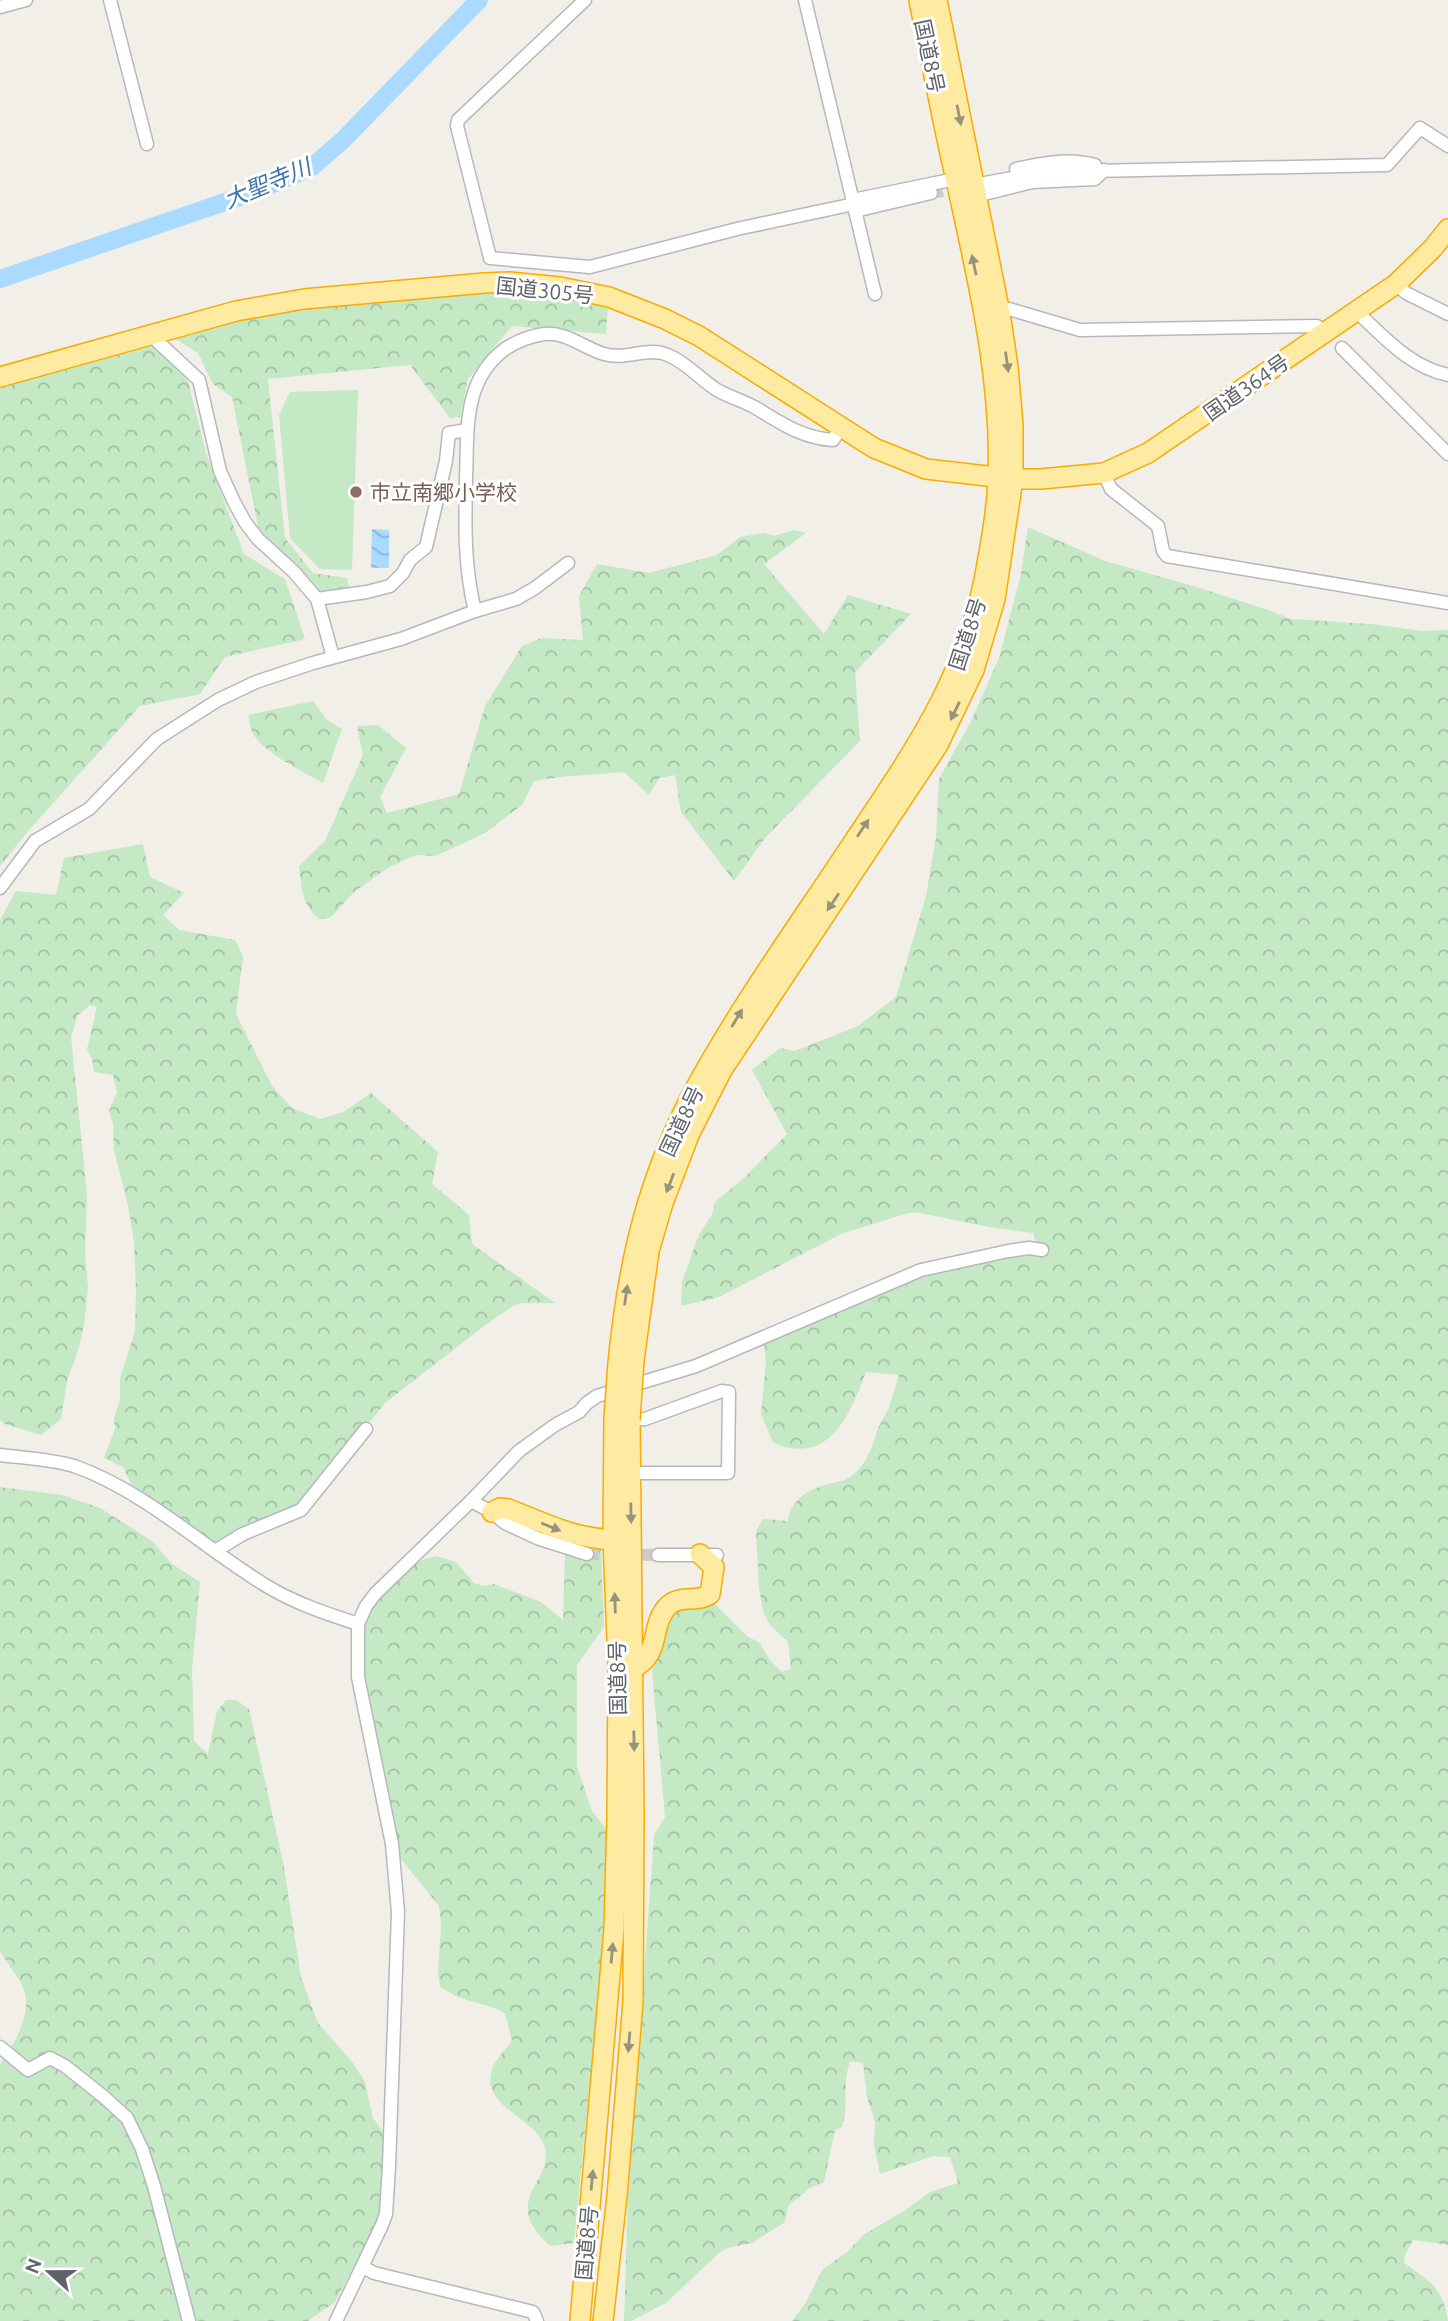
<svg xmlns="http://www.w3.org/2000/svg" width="1448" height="2321" font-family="Ubuntu,'Noto Sans JP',sans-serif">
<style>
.forest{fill:url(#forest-crowns)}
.green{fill:#c5e8c5}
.water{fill:url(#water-waves)}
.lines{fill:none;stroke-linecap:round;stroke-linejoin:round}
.river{stroke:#aadaff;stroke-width:18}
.minor-tunnel{stroke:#ccccc8;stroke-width:12;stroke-dasharray:12 6;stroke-linecap:butt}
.minor-casing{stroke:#b5b8bc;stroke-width:15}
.trunk-casing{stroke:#f9ab00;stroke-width:22}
.minor{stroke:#fff;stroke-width:12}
.trunk{stroke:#feeaa1;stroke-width:19}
.trunk-bridge-casing{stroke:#f9ab00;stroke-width:22;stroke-linecap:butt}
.trunk-bridge{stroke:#feeaa1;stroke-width:19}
.oneway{fill:#97927c}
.education-dot{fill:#8d6e63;stroke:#fff;stroke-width:2.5}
.labels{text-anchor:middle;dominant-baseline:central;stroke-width:6;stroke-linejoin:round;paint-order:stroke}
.street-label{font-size:21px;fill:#5f6368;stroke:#fff}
.education-label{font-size:21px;fill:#785e54;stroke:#fff;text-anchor:start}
.water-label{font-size:23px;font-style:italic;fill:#4174aa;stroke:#fff}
</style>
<defs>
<pattern id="forest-crowns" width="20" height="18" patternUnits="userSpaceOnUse" patternTransform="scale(1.75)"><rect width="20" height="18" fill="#c5e8c5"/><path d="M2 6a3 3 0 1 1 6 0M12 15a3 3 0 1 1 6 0" fill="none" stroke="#a3c0a4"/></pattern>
<pattern id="water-waves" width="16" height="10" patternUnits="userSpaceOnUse" patternTransform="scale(1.75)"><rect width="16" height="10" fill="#aadaff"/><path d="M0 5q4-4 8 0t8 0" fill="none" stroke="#8eb4d2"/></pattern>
</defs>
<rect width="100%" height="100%" fill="#f1efe8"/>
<!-- forest -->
<g class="forest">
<path d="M481 287 608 304 606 334 512 326 468 379 460 417 450 418 410 365 268 379 285 538 313 573 347 578 349 587 318 592 259 531 232 397 213 384 198 353 171 336 295 302Z"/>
<path d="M149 342 188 381 206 453 244 554 285 579 305 639 225 657 200 694 140 706 30 829 0 866V385L59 371Z"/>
<path d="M1028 527 1105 561 1197 587 1268 610 1291 619 1371 624 1422 631 1448 630V2245L1413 2240 1405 2255 1404 2263C1430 2281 1443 2288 1448 2321H792L806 2302 823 2269 847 2252 863 2235 904 2211 930 2192 958 2183 950 2157 933 2156 880 2174 874 2145 875 2122 867 2097 863 2063 850 2061C842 2083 849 2105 842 2127L835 2130 824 2182 810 2188 788 2206 785 2222 752 2243 728 2248 720 2252 666 2303 631 2321H624L628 2197 654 1835 665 1817 651 1660 654 1644 678 1605 711 1600 748 1637 759 1642 770 1660 782 1672 791 1669 788 1642 770 1625 763 1611 759 1589 756 1531 763 1519 788 1521C790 1499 809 1489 829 1484 836 1482 845 1481 850 1477 866 1466 872 1448 877 1431 880 1423 886 1415 889 1407 893 1396 896 1385 899 1375L866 1372C849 1416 830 1466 773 1443L761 1414 766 1361 764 1345 811 1317 894 1284 1036 1243 1033 1233 989 1227 915 1212 905 1214 841 1234 719 1297 681 1306 682 1282 699 1234 712 1215 715 1202 744 1178 787 1134 752 1070 780 1048 795 1051 858 1026 896 997 926 896 936 837 939 779 971 721 999 658 1021 574Z"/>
<path d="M794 530 806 533 764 564 824 634 848 595 911 614 855 672 860 741 766 837 734 881 681 812 675 775 659 778 649 795 624 772C594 775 564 775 534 781L522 805 485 833 435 856 416 855 389 867 354 892 330 918 319 919C302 905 301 886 299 866L325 841 363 755 357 726 378 725 406 748 380 797 387 813 459 794 485 706 522 646 541 638 583 640 579 596 597 564 649 573 717 555 740 537 764 533 774 536Z"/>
<path d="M313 701 326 719 342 729 323 783C305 773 261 751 252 732 250 727 249 720 248 715Z"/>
<path d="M143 844 150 877 184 893 163 915 179 930 235 940 243 956 236 1014 272 1086 292 1108 320 1119 343 1112 371 1093 438 1152 432 1184 469 1215 472 1244 555 1303H522L513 1306 488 1323 385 1403 302 1506 214 1547 147 1500 131 1484 123 1467 104 1458 115 1429 114 1418 120 1400V1379L135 1331 136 1290 134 1242 128 1205 114 1151 113 1124 109 1111 117 1092 113 1075 94 1072 92 1059 87 1049 97 1007 90 1005 78 1015 71 1037 87 1194 85 1255 88 1287 84 1325 79 1347 67 1381 61 1419 41 1435 5 1424 0 1420V920L16 891 56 895 64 858Z"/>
<path d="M0 1487 62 1495 100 1508 152 1541 172 1564 200 1582 192 1670 194 1741 208 1754 217 1711 226 1700H236L249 1709 284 1867 301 1977 318 2023 353 2063 365 2082 373 2118 386 2136 381 2208 372 2233 335 2302 308 2321H0V2064C14 2044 32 2015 24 1990 19 1977 7 1963 0 1951Z"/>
<path d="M594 1544 601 1547 604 1627 577 1665V1766L592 1811 610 1834 598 1999 574 2243 550 2246C499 2200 553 2183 545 2148 537 2116 477 2108 493 2067 497 2058 506 2049 512 2041L505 2013C482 2001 461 2003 440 1986L438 1971 441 1926 439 1906 401 1859 365 1675 363 1632 367 1614 380 1598 419 1561 437 1556 456 1562 474 1583 484 1586 494 1584 541 1602 563 1620 565 1554 588 1561Z"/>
</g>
<!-- green -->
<path class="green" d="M358 390 352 570 320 569 290 538 279 415 290 392Z"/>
<!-- water -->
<path class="water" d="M372 529 389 530V568H371Z"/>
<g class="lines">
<!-- river -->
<path class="river" d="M0 279 257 191 312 167 343 140 479 0"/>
<!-- minor-tunnel -->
<g class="minor-tunnel">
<path d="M931 193 965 187"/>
<path d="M587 1554 658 1555"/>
</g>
<!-- minor casing -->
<g class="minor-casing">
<g id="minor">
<path d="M110 0 147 144"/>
<path d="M585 0 458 120 457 126 490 258 590 267 737 229 854 204"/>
<path d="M805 0 875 294"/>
<path d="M0 7 26 0"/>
<path d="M1016 169C1042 163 1068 158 1095 165"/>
<path d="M985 183 1044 172 1387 165 1420 128 1448 146"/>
<path d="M976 196 1032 182 1095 179 1104 170"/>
<path d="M853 200 955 179"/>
<path d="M855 211 931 193"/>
<path d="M1396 284 1406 293 1448 314"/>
<path d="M1356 311C1384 337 1410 367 1448 375"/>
<path d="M1000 313 1009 309 1080 330 1317 326 1324 333"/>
<path d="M159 333 157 341 199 380 220 471 234 502 245 522 258 539 294 572 317 599 333 657"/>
<path d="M1342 348 1448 454"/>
<path d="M1104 473 1111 489 1158 526 1163 551 1167 556 1448 603"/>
<path d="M317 599 367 592 390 586 403 573 410 560 426 547 446 461 449 433 467 430"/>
<path d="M475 611C464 567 465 525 466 479 468 431 462 381 505 349 517 341 530 336 544 334 568 332 583 348 604 354 628 361 648 345 670 356 688 364 701 380 717 390 729 397 744 401 756 408 781 423 802 438 833 440L841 427"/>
<path d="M0 888 35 841 89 809 157 739 218 700 256 682 313 663 401 639 475 611 516 599 535 588 568 563"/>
<path d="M630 1420 645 1419 722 1391 729 1392 728 1473H631"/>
<path d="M0 1455C24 1458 51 1459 74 1466 143 1490 203 1547 265 1585 294 1603 325 1613 358 1624"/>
<path d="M471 1501 492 1512 505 1523 537 1538 587 1554"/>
<path d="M215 1551 243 1534 301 1510 366 1429"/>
<path d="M658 1555H717"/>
<path d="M0 2047 28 2070 50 2058 65 2066 104 2097 127 2118 142 2149 154 2186 189 2321"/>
<path d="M363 2267 374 2273 533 2312 537 2321"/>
<path d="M336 2321 382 2225 386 2214 389 2166 398 1912 392 1844 358 1677V1624L366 1606 375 1594 471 1501 519 1451 555 1425 579 1412 587 1403 597 1396 696 1366 921 1270 1008 1251 1029 1248 1042 1250"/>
</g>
</g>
<!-- trunk casing -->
<g class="trunk-casing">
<g id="trunk">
<path d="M0 377 236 311 304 299 484 283 509 282 560 287 609 297 665 319 699 336 874 448 926 469 1013 479H1041L1104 473 1148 453 1396 284 1433 248 1448 229"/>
<path d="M634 1360 649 1251 663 1203 689 1135 722 1070 938 745 974 670 995 599 1013 479V425L1008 367 1000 313 937 0"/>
<path d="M618 1363C628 1262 647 1179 695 1089 742 1003 800 923 854 841 915 750 971 670 988 558 993 532 997 504 998 478 1002 378 977 277 956 180 942 120 931 60 919 0"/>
<path d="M492 1512 500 1508 508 1509C548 1524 569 1537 613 1540"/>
<path d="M633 1669C637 1666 643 1662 646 1658 658 1644 653 1621 668 1606 680 1594 699 1603 710 1594L714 1567 700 1554"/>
<path d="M580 2321 614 1929 617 1819 618 1664 613 1540 614 1419"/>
<path d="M603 2321 617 2196 633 2001 634 1814 630 1420"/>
</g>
</g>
<!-- minor -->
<use href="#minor" class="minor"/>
<!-- trunk -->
<use href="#trunk" class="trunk"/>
<!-- trunk-bridge casing -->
<g class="trunk-bridge-casing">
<g id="trunk-bridge">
<path d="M614 1419 618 1363"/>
<path d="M630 1420 634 1360"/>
</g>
</g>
<!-- trunk-bridge -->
<use href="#trunk-bridge" class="trunk-bridge"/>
</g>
<!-- one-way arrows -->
<defs><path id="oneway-solid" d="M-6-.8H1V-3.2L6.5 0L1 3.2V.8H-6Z" transform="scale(1.75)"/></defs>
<g class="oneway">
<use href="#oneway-solid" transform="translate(959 115) rotate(79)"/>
<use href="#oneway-solid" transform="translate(974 265) rotate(-102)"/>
<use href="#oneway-solid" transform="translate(1007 362) rotate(82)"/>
<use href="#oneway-solid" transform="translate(955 711) rotate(116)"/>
<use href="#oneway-solid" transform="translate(863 828) rotate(-56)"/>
<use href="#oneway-solid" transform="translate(833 902) rotate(124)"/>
<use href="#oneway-solid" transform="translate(737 1018) rotate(-59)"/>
<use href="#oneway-solid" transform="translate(670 1183) rotate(111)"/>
<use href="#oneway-solid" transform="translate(626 1295) rotate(-82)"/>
<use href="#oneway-solid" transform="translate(631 1513) rotate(89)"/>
<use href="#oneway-solid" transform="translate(551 1527) rotate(22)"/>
<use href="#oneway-solid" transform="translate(615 1603) rotate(-92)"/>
<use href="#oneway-solid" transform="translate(634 1741) rotate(89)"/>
<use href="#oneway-solid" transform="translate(612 1953) rotate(-85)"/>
<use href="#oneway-solid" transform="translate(629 2042) rotate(95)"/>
<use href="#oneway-solid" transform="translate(592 2180) rotate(-85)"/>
</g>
<!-- markers -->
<circle class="education-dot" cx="356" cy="492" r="7"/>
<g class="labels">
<!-- street labels -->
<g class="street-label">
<text transform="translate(930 56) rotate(78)">国道8号</text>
<text transform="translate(545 290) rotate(6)">国道305号</text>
<text transform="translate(1246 387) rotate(-35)">国道364号</text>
<text transform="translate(967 634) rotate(-72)">国道8号</text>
<text transform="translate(681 1121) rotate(-65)">国道8号</text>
<text transform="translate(617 1678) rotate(-91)">国道8号</text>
<text transform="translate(586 2243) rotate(-85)">国道8号</text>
</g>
<!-- education labels -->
<g class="education-label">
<text x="370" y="492">市立南郷小学校</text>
</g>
<!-- water labels -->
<g class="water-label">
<text transform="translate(267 183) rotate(-23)">大聖寺川</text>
</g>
</g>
<!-- north arrow -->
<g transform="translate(49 2272) rotate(291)" stroke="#ffffff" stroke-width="5" paint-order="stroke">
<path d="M0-5L12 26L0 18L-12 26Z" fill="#5f6368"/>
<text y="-10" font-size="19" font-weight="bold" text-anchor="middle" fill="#5f6368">N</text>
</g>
</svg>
